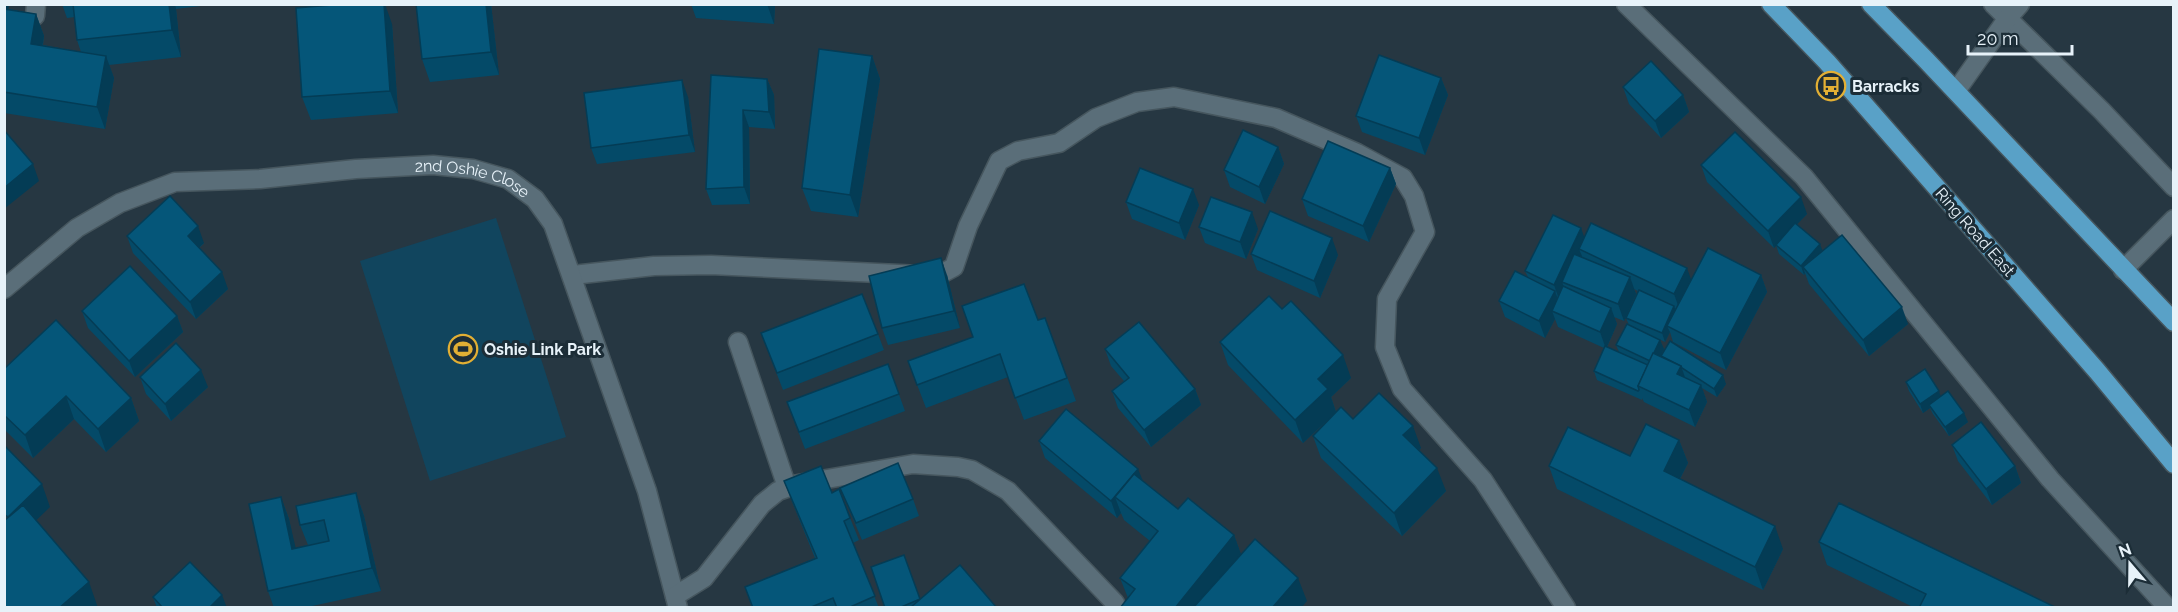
<svg xmlns="http://www.w3.org/2000/svg" width="2178" height="612" font-family="Raleway,sans-serif">
<style>
.green{fill:#11455e}
.lines{fill:none;stroke-linecap:round;stroke-linejoin:round}
.minor-casing{stroke:#46565e;stroke-width:21}
.major-casing{stroke:#46565e;stroke-width:21}
.minor{stroke:#5a6e79;stroke-width:18}
.major{stroke:#59a1c7;stroke-width:18}
.wall{fill:#044a68;fill-rule:evenodd}
.shaded-wall{fill:#043c55}
.building{fill:#055679;stroke:#043c55;stroke-width:1.5}
.labels{text-anchor:middle;dominant-baseline:central;stroke-width:6;stroke-linejoin:round;paint-order:stroke}
.poi-label{font-size:16px;font-weight:bold;fill:#e7f2f9;stroke:#1c2d37;text-anchor:start}
.street-label{font-size:16px;fill:#e7f2f9;stroke:#1c2d37}
</style>
<rect width="100%" height="100%" fill="#263742"/>
<!-- green -->
<path class="green" d="M496 218 566 437 430 481 360 261Z"/>
<g class="lines">
<!-- minor casing -->
<g class="minor-casing">
<g id="minor">
<path d="M1626 4 1804 177 2050 479 2168 608"/>
<path d="M1993 4 2102 111 2174 187"/>
<path d="M35 16 36 4"/>
<path d="M1956 91 2007 19 2020 4"/>
<path d="M2123 270 2174 219"/>
<path d="M573 275 654 266 711 265 920 275 941 274 954 267 968 226 999 161 1018 151 1059 143 1096 118 1137 102 1174 97 1276 118 1357 153 1403 178 1414 196 1425 232 1387 299 1385 347 1402 389 1483 480 1566 608"/>
<path id="s1" d="M4 289 77 228 120 203 175 182 260 179 356 169 433 165 473 169 508 179 535 199 553 224 647 491 678 608"/>
<path d="M738 342 787 487"/>
<path d="M675 596 704 578 762 504 778 491 798 484 913 464 958 467 972 470 1008 491 1115 603"/>
</g>
</g>
<!-- major casing -->
<g class="major-casing">
<g id="major">
<path d="M1771 4 1827 62 2097 371 2174 464"/>
<path d="M1871 4 1926 60 2174 322"/>
</g>
</g>
<!-- minor -->
<use href="#minor" class="minor"/>
<!-- major -->
<use href="#major" class="major"/>
</g>
<!-- wall -->
<g class="wall">
<path d="M4 4H9L8 9 36 14 44 36 43 45 81 52 77 40 75 17 67 18 62 4H217L176 9 181 57 109 65 114 78 105 129 4 113Z"/>
<path d="M491 4 499 75 430 82 422 59Z"/>
<path d="M691 4H775L774 24 696 18Z"/>
<path d="M392 24 398 113 311 120 302 97Z"/>
<path d="M872 56 880 79 858 217 811 211 802 188Z"/>
<path d="M711 75 767 79 774 95 775 129 749 127 750 204 712 205 706 189Z"/>
<path d="M1441 78 1448 95 1425 155 1362 132 1356 116Z"/>
<path d="M1623 87 1683 95 1689 112 1661 138 1629 104Z"/>
<path d="M688 97 695 152 597 164 591 148Z"/>
<path d="M1278 147 1284 164 1265 204 1230 187 1224 170Z"/>
<path d="M1701 165 1807 214 1797 224 1822 251 1908 324 1869 356 1809 284 1805 273 1804 275 1779 254 1776 245 1774 248 1707 182Z"/>
<path d="M1390 168 1396 184 1369 242 1308 216 1302 199Z"/>
<path d="M1126 202 1199 205 1185 240 1132 219Z"/>
<path d="M1199 227 1258 229 1246 259 1205 243Z"/>
<path d="M127 236 204 243 199 248 228 289 196 319 133 253Z"/>
<path d="M1584 238 1691 280 1761 275 1767 292 1726 370 1673 342 1670 332 1665 342 1659 339 1664 349 1660 356 1662 357 1661 356 1726 384 1717 397 1702 388 1707 402 1695 427 1644 402 1642 398V400L1597 380 1594 371 1604 348 1558 327 1555 319 1545 338 1505 317 1499 301 1528 277 1525 271ZM1634 289 1638 291 1626 318 1629 325 1616 345 1619 352 1607 347 1617 324 1614 317 1624 321 1636 294Z"/>
<path d="M1251 254 1338 255 1320 298 1257 270Z"/>
<path d="M947 275 960 328 888 345 882 328Z"/>
<path d="M1282 309 1351 378 1331 397 1336 412 1303 443 1228 365 1220 342Z"/>
<path d="M82 311 177 316 183 332 135 377 88 328Z"/>
<path d="M1045 318 1076 401 1024 420 1008 377 926 408 908 361Z"/>
<path d="M761 333 878 334 884 350 783 390Z"/>
<path d="M1105 349 1195 389 1201 405 1151 447 1118 408 1112 391 1124 381 1111 366Z"/>
<path d="M888 364 905 411 805 449 787 402Z"/>
<path d="M4 369 131 398 139 421 106 452 74 419 33 458 4 429Z"/>
<path d="M140 377 208 387 171 421 146 394Z"/>
<path d="M1906 382 1941 397 1968 422 1949 436 1933 414 1930 408 1923 413 1909 391Z"/>
<path d="M1353 419 1421 448 1419 450 1446 491 1402 536 1321 458 1313 436Z"/>
<path d="M1679 440 1688 463 1680 479 1783 549 1763 590 1557 489 1549 466 1630 456Z"/>
<path d="M1039 441 1143 481 1178 509 1234 535 1241 555 1307 601 1128 598 1120 578 1150 541 1124 520 1121 513 1117 518 1045 458Z"/>
<path d="M1952 445 2015 466 2021 483 1992 505 1958 461Z"/>
<path d="M784 481 832 493 850 518 859 540 853 543 879 608H752L745 587 815 558 793 504Z"/>
<path d="M840 488 913 499 919 516 862 540Z"/>
<path d="M356 493 364 516 381 591 303 608H274L268 591 281 497 289 519 295 548 308 545 300 525Z"/>
<path d="M1819 542 2057 608H1915L1827 565Z"/>
<path d="M153 597 227 608H157Z"/>
<path d="M920 599 997 608H885Z"/>
</g>
<!-- shaded-wall -->
<g class="shaded-wall">
<path d="M4 4H9L7 22 4 16Z"/>
<path d="M169 4H175L176 9 181 57 172 30Z"/>
<path d="M384 4H385L392 24 398 113 390 91Z"/>
<path d="M486 4H491L499 75 491 52Z"/>
<path d="M767 4H775L774 24Z"/>
<path d="M36 14 44 36 39 66 31 44Z"/>
<path d="M106 56 114 78 105 129 97 107Z"/>
<path d="M872 56 880 79 858 217 850 195Z"/>
<path d="M1441 78 1448 95 1425 155 1419 138Z"/>
<path d="M767 79 774 95 775 129 769 112Z"/>
<path d="M682 80 688 97 695 152 689 135Z"/>
<path d="M1683 95 1689 112 1661 138 1655 121Z"/>
<path d="M743 110 749 127 750 204 744 187Z"/>
<path d="M1278 147 1284 164 1265 204 1259 187Z"/>
<path d="M33 164 39 181 4 209V188Z"/>
<path d="M1390 168 1396 184 1369 242 1363 226Z"/>
<path d="M1193 189 1199 205 1185 240 1179 223Z"/>
<path d="M1801 197 1807 214 1774 248 1768 231Z"/>
<path d="M1252 212 1258 229 1246 259 1240 242Z"/>
<path d="M198 226 204 243 194 252 188 236Z"/>
<path d="M1581 228 1587 245 1579 249 1582 256 1568 284 1562 282 1565 290 1560 302 1554 285Z"/>
<path d="M1332 238 1338 255 1320 298 1314 281Z"/>
<path d="M1820 244 1823 252 1803 267 1805 273 1804 275 1801 266Z"/>
<path d="M941 258 947 275 960 328 954 311Z"/>
<path d="M1687 268 1693 285 1680 311 1674 294Z"/>
<path d="M222 272 228 289 196 319 190 302Z"/>
<path d="M1761 275 1767 292 1726 370 1720 353Z"/>
<path d="M1630 277 1636 294 1624 321 1618 304Z"/>
<path d="M1555 291 1561 308 1552 311 1555 319 1545 338 1539 321Z"/>
<path d="M1674 306 1678 315 1667 326 1670 332 1665 342 1662 333Z"/>
<path d="M1902 307 1908 324 1869 356 1863 340Z"/>
<path d="M1611 308 1617 324 1606 349 1600 332Z"/>
<path d="M177 316 183 332 135 377 129 361Z"/>
<path d="M1660 340 1664 349 1653 370 1650 361Z"/>
<path d="M1343 355 1351 378 1331 397 1336 412 1303 443 1295 420 1318 379Z"/>
<path d="M1681 366 1687 383 1677 374Z"/>
<path d="M201 370 208 387 171 421 165 404Z"/>
<path d="M1723 375 1726 384 1717 397 1714 389Z"/>
<path d="M1701 385 1707 402 1695 427 1689 410Z"/>
<path d="M1195 389 1201 405 1151 447 1144 430Z"/>
<path d="M1939 391 1942 400 1929 405 1930 408 1923 413 1920 404Z"/>
<path d="M66 396 74 419 33 458 25 435Z"/>
<path d="M131 398 139 421 106 452 98 429Z"/>
<path d="M1964 413 1968 422 1949 436 1945 427Z"/>
<path d="M1413 426 1421 448 1412 458 1403 435Z"/>
<path d="M1679 440 1688 463 1672 494 1664 471Z"/>
<path d="M2015 466 2021 483 1992 505 1986 489Z"/>
<path d="M1437 468 1446 491 1402 536 1394 513Z"/>
<path d="M1138 469 1145 486 1115 497 1121 513 1117 518 1111 501Z"/>
<path d="M42 484 50 507 16 540 8 517Z"/>
<path d="M356 493 364 516 381 591 372 568Z"/>
<path d="M281 497 289 519 301 571 292 549Z"/>
<path d="M1775 526 1783 549 1763 590 1755 567Z"/>
<path d="M1234 535 1242 557 1202 608H1175Z"/>
<path d="M1298 578 1307 601 1301 608H1272Z"/>
<path d="M89 582 98 608H59Z"/>
<path d="M222 595 227 608H209Z"/>
</g>
<!-- building -->
<g class="building">
<path d="M73 4H169L172 30 77 40Z"/>
<path d="M344 4H384L390 91 302 97 296 8Z"/>
<path d="M416 4H486L491 52 422 59Z"/>
<path d="M4 9 36 14 31 44 106 56 97 107 4 92Z"/>
<path d="M819 49 872 56 850 195 802 188Z"/>
<path d="M1379 55 1441 78 1419 138 1356 116Z"/>
<path d="M1651 61 1683 95 1655 121 1623 87Z"/>
<path d="M711 75 767 79 769 112 743 110 744 187 706 189Z"/>
<path d="M682 80 689 135 591 148 584 93Z"/>
<path d="M4 130 33 164 4 188Z"/>
<path d="M1243 130 1278 147 1259 187 1224 170Z"/>
<path d="M1735 132 1801 197 1768 231 1701 165Z"/>
<path d="M1328 141 1390 168 1363 226 1302 199Z"/>
<path d="M1140 168 1193 189 1179 223 1126 202Z"/>
<path d="M170 196 198 226 188 236 222 272 190 302 127 236Z"/>
<path d="M1211 197 1252 212 1240 242 1199 227Z"/>
<path d="M1270 211 1332 238 1314 281 1251 254Z"/>
<path d="M1553 215 1581 228 1554 285 1525 271Z"/>
<path d="M1591 223 1687 268 1674 294 1579 249Z"/>
<path d="M1795 223 1820 244 1801 266 1776 245Z"/>
<path d="M1842 235 1902 307 1863 340 1803 267Z"/>
<path d="M1708 248 1761 275 1720 353 1667 326Z"/>
<path d="M1574 254 1630 277 1618 304 1562 282Z"/>
<path d="M941 258 954 311 882 328 869 276Z"/>
<path d="M130 266 177 316 129 361 82 311Z"/>
<path d="M1515 271 1555 291 1539 321 1499 301Z"/>
<path d="M1024 284 1038 320 1045 318 1067 378 1015 398 1000 354 917 385 908 361 973 337 962 306Z"/>
<path d="M1563 286 1611 308 1600 332 1552 311Z"/>
<path d="M1639 290 1674 306 1662 333 1626 318Z"/>
<path d="M862 294 878 334 777 373 761 333Z"/>
<path d="M1269 296 1282 309 1291 301 1343 355 1318 379 1328 389 1295 420 1220 342Z"/>
<path d="M56 320 131 398 98 429 66 396 25 435 4 415V369Z"/>
<path d="M1139 322 1195 389 1144 430 1112 391 1129 378 1105 349Z"/>
<path d="M1627 324 1660 340 1650 361 1616 345Z"/>
<path d="M1670 341 1723 375 1714 389 1682 368 1681 366 1661 356Z"/>
<path d="M176 343 201 370 165 404 140 377Z"/>
<path d="M1605 346 1648 365 1638 386 1639 390 1638 391 1594 371Z"/>
<path d="M1653 353 1681 366 1677 374 1701 385 1689 410 1638 386Z"/>
<path d="M888 364 899 394 799 432 787 402Z"/>
<path d="M1925 369 1939 391 1920 404 1906 382Z"/>
<path d="M1948 391 1964 413 1945 427 1929 405Z"/>
<path d="M1379 393 1413 426 1403 435 1437 468 1394 513 1313 436 1341 407 1353 419Z"/>
<path d="M1066 409 1138 469 1111 501 1039 441Z"/>
<path d="M1981 422 2015 466 1986 489 1952 445Z"/>
<path d="M1646 424 1679 440 1664 471 1775 526 1755 567 1549 466 1568 427 1630 456Z"/>
<path d="M4 445 42 484 8 517 4 514Z"/>
<path d="M898 463 913 499 856 523 840 488Z"/>
<path d="M821 466 832 493 839 489 850 518 844 521 875 596 848 608H837L833 598 809 608H753L745 587 817 558 784 481Z"/>
<path d="M1134 474 1178 509 1188 498 1234 535 1175 608H1120L1135 589 1120 578 1158 531 1115 497Z"/>
<path d="M356 493 372 568 268 591 249 504 281 497 292 549 329 541 324 520 300 525 296 506Z"/>
<path d="M1839 503 2057 608H1919L1926 594 1819 542Z"/>
<path d="M23 505 89 582 59 608H4V521Z"/>
<path d="M1255 539 1298 578 1272 608H1193Z"/>
<path d="M904 555 920 599 899 608H885L871 567Z"/>
<path d="M190 562 222 595 209 608H163L153 597Z"/>
<path d="M960 565 997 608H910Z"/>
</g>
<!-- icons -->
<defs>
<g id="bus-ring" transform="scale(1.5)"><circle r="9.5" fill="#1c2d37" stroke="#e2af34" stroke-width="1.5"/><path d="M-5-6H5V4H4V6H2V4H-2V6H-4V4H-5ZM-3.5-4V0h7V-4ZM-3.5 1.2v1.5H-2V1.2ZM2 1.2v1.5H3.5V1.2Z" fill="#e2af34"/></g>
<g id="stadium-ring" transform="scale(1.5)"><circle r="9.5" fill="#1c2d37" stroke="#e2af34" stroke-width="1.5"/><path d="M0-5a6.5 5 0 1 0 0 10a6.5 5 0 1 0 0-10ZM-3.5-1.8h7v3.6h-7Z" fill="#e2af34"/></g>
</defs>
<g fill-rule="evenodd">
<use href="#bus-ring" x="1831" y="86"/>
<use href="#stadium-ring" x="463" y="349"/>
</g>
<g class="labels">
<!-- poi labels -->
<g class="poi-label">
<text x="1852" y="86">Barracks</text>
<text x="484" y="349">Oshie Link Park</text>
</g>
<!-- street labels -->
<g class="street-label">
<text stroke="none"><textPath href="#s1" startOffset="504">2nd Oshie Close</textPath></text>
<text transform="translate(1975 232) rotate(49)">Ring Road East</text>
</g>
</g>
<!-- border -->
<rect width="2178" height="612" fill="none" stroke="#e7f2f9" stroke-width="12"/>
<!-- north arrow -->
<g transform="translate(2130 564) rotate(340)" stroke="#1c2d37" stroke-width="4.5" paint-order="stroke">
<path d="M0-4.5L10 22L0 15L-10 22Z" fill="#e7f2f9"/>
<text y="-9" font-size="16" font-weight="bold" text-anchor="middle" fill="#e7f2f9">N</text>
</g>
<!-- scale -->
<path d="M1968 45v9h104v-9" fill="none" stroke="#e7f2f9" stroke-width="3"/>
<text x="1977" y="45" font-size="18" fill="#e7f2f9" stroke="#1c2d37" stroke-width="4.5" paint-order="stroke">20 m</text>
</svg>
